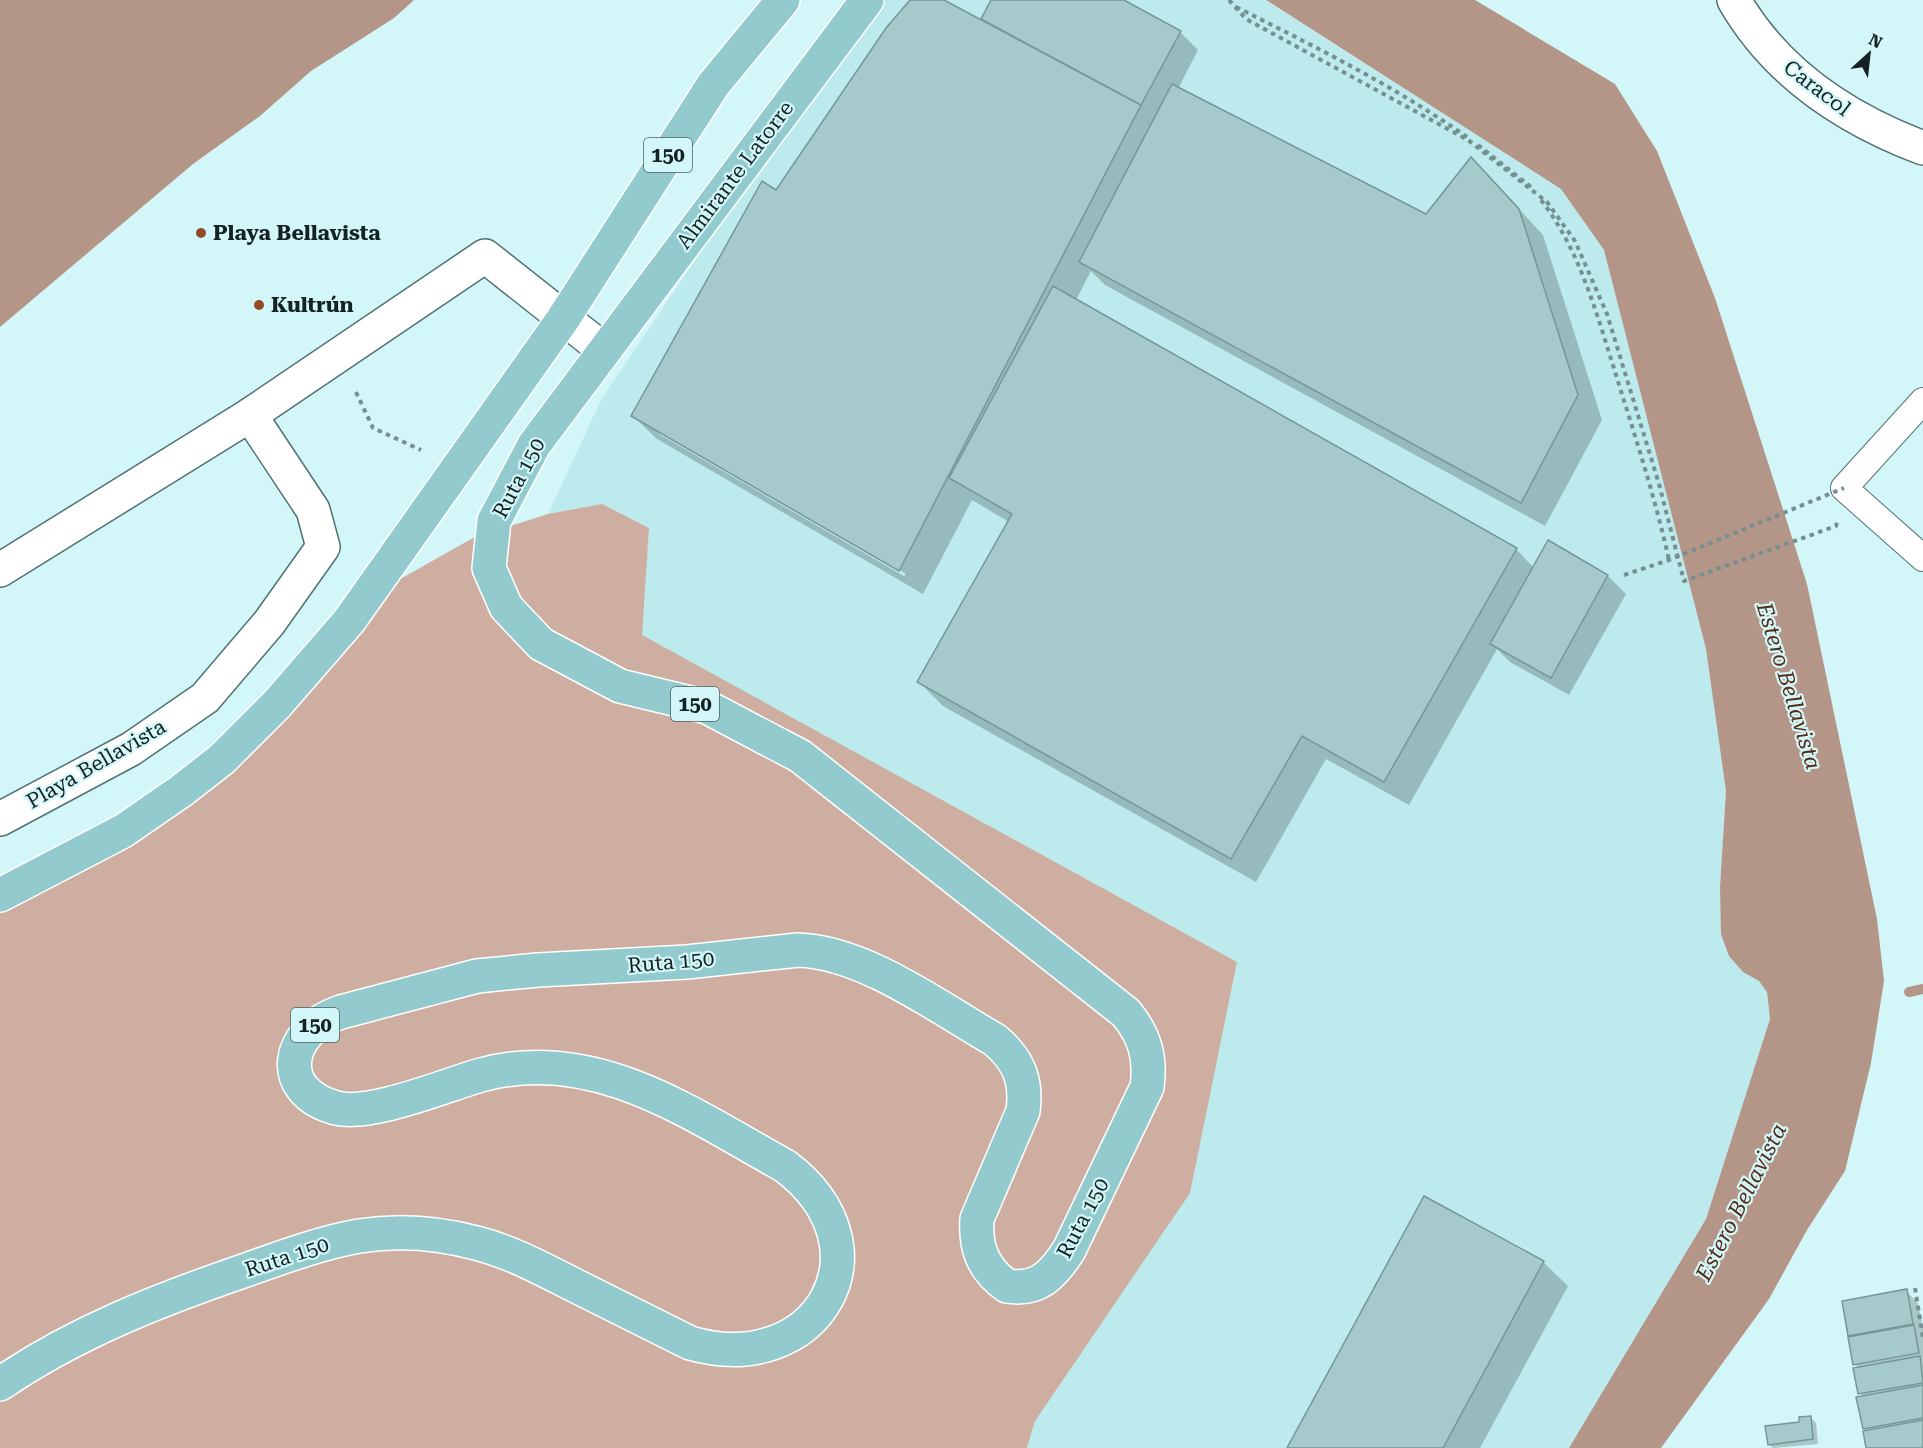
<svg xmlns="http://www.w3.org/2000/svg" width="1923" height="1448" font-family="'Roboto Serif',serif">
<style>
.built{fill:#bdeaec}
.forest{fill:#cdaea1}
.water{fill:#b49689}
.shadow{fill:#0003;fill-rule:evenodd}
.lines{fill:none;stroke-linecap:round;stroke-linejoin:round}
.stream{stroke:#b49689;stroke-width:10}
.building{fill:#a6cacb;stroke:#759798;stroke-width:1.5}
.pedestrian-casing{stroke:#517273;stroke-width:28}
.minor-casing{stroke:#517273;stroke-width:36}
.tertiary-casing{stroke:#517273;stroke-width:36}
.primary-casing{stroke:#fff;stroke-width:36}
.path{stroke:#768f91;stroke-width:4;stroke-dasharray:4.5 4.5;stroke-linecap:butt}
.pedestrian{stroke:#fff;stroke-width:26}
.minor{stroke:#fff;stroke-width:33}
.tertiary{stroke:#fff;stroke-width:33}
.primary{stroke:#93cacd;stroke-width:33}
.path-bridge{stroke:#768f91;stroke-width:4;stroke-dasharray:4.5 4.5;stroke-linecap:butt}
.poi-dot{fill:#934b28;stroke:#d3f7f9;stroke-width:2}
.labels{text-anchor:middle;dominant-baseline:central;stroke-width:4.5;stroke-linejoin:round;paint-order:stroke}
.shield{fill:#d3f7f9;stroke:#4e6263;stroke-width:1.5}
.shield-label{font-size:20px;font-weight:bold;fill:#152223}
.street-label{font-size:21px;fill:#152223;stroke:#d3f7f9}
.poi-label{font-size:21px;font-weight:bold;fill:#152223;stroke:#d3f7f9;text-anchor:start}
.water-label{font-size:22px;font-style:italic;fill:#572c17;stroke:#d3f7f9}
</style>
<rect width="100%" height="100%" fill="#d3f7f9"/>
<!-- built -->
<path class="built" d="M878 0H1265L1561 189 1604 250 1706 649 1726 791 1720 887 1743 972 1759 981 1767 992 1770 1019 1706 1219 1569 1448H1027L1035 1421 1237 962 641 635 649 528 602 504 548 514 602 398 750 179Z"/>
<!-- forest -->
<path class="forest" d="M602 504 649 528 642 635 1237 962 1190 1193 1035 1421 1027 1448H0V894L224 752 340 613 473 538 548 514Z"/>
<!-- water -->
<g class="water">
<path d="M0 0H414L394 18 311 71 260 116 193 164 0 327Z"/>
<path d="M1266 0H1475L1615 84 1657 151 1715 298 1807 584 1877 919 1884 981 1871 1063 1845 1171 1807 1230 1769 1299 1661 1448H1569L1706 1219 1770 1019 1767 992 1759 981 1743 972 1729 956 1721 934 1720 887 1726 791 1706 649 1604 250 1561 189Z"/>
</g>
<!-- shadow -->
<g class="shadow">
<path d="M912 0H940L990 26 983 18 993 0H1120L1180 32 1198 50 1178 89 1426 215 1471 159 1495 183 1543 235 1602 420 1545 526 1105 285 1091 271 1076 300 1516 549 1534 568 1608 576 1626 594 1569 695 1510 662 1497 649 1409 805 1326 759 1256 882 943 706 919 682 1009 522 972 500 923 594 657 439 632 415 776 192ZM659 430 906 574 904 576 659 434Z"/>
<path d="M1424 1198 1543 1262 1568 1286 1480 1448H1289Z"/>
<path d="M1906 1291 1918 1303 1923 1328V1448H1867L1859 1368 1855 1364 1853 1338 1850 1335Z"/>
<path d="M1811 1418 1816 1423 1818 1444 1773 1448 1769 1444Z"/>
</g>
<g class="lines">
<!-- stream -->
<path class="stream" d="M1909 992 1923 989"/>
</g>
<!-- building -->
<g class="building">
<path d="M910 0H944L1141 105 899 571 631 416 762 181 776 190 886 28Z"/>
<path d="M991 0H1124L1181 31 1141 105 981 19Z"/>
<path d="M1172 84 1426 214 1471 157 1519 209 1578 395 1521 503 1079 262Z"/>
<path d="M1053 286 1517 548 1384 782 1302 736 1231 859 917 682 1012 514 949 478Z"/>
<path d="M1548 540 1608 575 1551 678 1490 644Z"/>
<path d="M1424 1196 1544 1261 1443 1448H1287Z"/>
<path d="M1907 1289 1913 1324 1848 1336 1842 1301Z"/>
<path d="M1914 1325 1919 1353 1853 1365 1848 1337Z"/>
<path d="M1920 1356 1923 1383 1858 1394 1853 1368Z"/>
<path d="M1923 1385V1418L1863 1429 1856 1397Z"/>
<path d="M1811 1416 1813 1439 1768 1445 1765 1426 1799 1422V1417Z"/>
<path d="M1923 1420V1448H1866L1863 1431Z"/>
</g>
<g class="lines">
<!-- pedestrian casing -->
<g class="pedestrian-casing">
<path id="pedestrian" d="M1923 401 1844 488 1923 558"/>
</g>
<!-- minor casing -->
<g class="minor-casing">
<g id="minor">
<path d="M0 570 250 415 485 256 604 350"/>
<path d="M0 819 131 749 205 698 269 623 323 547 313 510 250 415"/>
</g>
</g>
<!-- tertiary casing -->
<g class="tertiary-casing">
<path id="tertiary" d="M1734 0C1776 73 1846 119 1923 148"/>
</g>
<!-- primary casing -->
<g class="primary-casing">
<g id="primary">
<path d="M0 895 123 831 181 791 222 759 277 704 349 621 563 319 713 85 783 0"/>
<path d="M0 1384C76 1332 159 1300 246 1270 283 1257 320 1243 359 1236 397 1230 439 1233 476 1243 512 1252 544 1270 576 1286 614 1305 652 1324 690 1343 818 1380 894 1248 785 1166 691 1114 594 1044 481 1075 446 1085 370 1117 336 1108 274 1091 286 1030 341 1012L477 976 538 970 687 962 798 950C864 952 938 1007 995 1040 1019 1060 1027 1081 1023 1111L977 1219C975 1248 983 1269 1007 1286 1038 1291 1053 1275 1069 1250L1147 1087C1151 1058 1145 1036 1126 1013L800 756 707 707 620 686 541 644 506 607 489 568 494 521 534 445 867 0"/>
</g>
</g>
<!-- path -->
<g class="path">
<path d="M1229 0 1246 19 1468 140 1547 202 1575 241 1607 314 1659 484 1684 581 1836 526 1837 522"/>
<path d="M1236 7C1316 47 1394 86 1467 137"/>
<path d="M1478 145 1531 187"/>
<path d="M1541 200C1580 250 1597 315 1616 375 1635 436 1655 497 1669 560"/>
<path d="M356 392 373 428 421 450"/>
<path d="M1915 1288 1923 1338"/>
</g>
<!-- pedestrian -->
<use href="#pedestrian" class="pedestrian"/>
<!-- minor -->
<use href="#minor" class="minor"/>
<!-- tertiary -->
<use href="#tertiary" class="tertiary"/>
<!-- primary -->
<use href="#primary" class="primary"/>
<!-- path-bridge -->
<path class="path-bridge" d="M1624 575 1669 560 1844 488"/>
</g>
<!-- markers -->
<g class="poi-dot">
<circle cx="201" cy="233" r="6"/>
<circle cx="259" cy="305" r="6"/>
</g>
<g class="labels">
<!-- shield labels -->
<g class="shield">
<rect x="644" y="138" width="48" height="34" rx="4.5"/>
<rect x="671" y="687" width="48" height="34" rx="4.5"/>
<rect x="291" y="1008" width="48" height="34" rx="4.5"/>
</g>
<g class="shield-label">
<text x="668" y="155">150</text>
<text x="695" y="704">150</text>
<text x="315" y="1025">150</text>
</g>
<!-- street labels -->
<g class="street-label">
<text transform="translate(1817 88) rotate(37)">Caracol</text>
<text transform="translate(735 175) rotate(-53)">Almirante Latorre</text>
<text transform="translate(519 478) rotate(-62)">Ruta 150</text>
<text transform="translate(96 764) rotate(-30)">Playa Bellavista</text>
<text transform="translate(671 962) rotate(-5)">Ruta 150</text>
<text transform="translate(1083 1218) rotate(-62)">Ruta 150</text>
<text transform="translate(287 1257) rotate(-18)">Ruta 150</text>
</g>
<!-- poi labels -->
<g class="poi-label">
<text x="213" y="233">Playa Bellavista</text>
<text x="271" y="305">Kultrún</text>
</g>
<!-- water labels -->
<g class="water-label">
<text transform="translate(1789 686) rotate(73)">Estero Bellavista</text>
<text transform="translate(1741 1202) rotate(-63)">Estero Bellavista</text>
</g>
</g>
<!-- north arrow -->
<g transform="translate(1869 54) rotate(27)" stroke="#d3f7f9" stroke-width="4.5" paint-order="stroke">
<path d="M0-4.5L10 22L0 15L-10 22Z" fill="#152223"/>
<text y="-9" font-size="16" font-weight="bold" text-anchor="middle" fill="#152223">N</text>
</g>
</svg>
